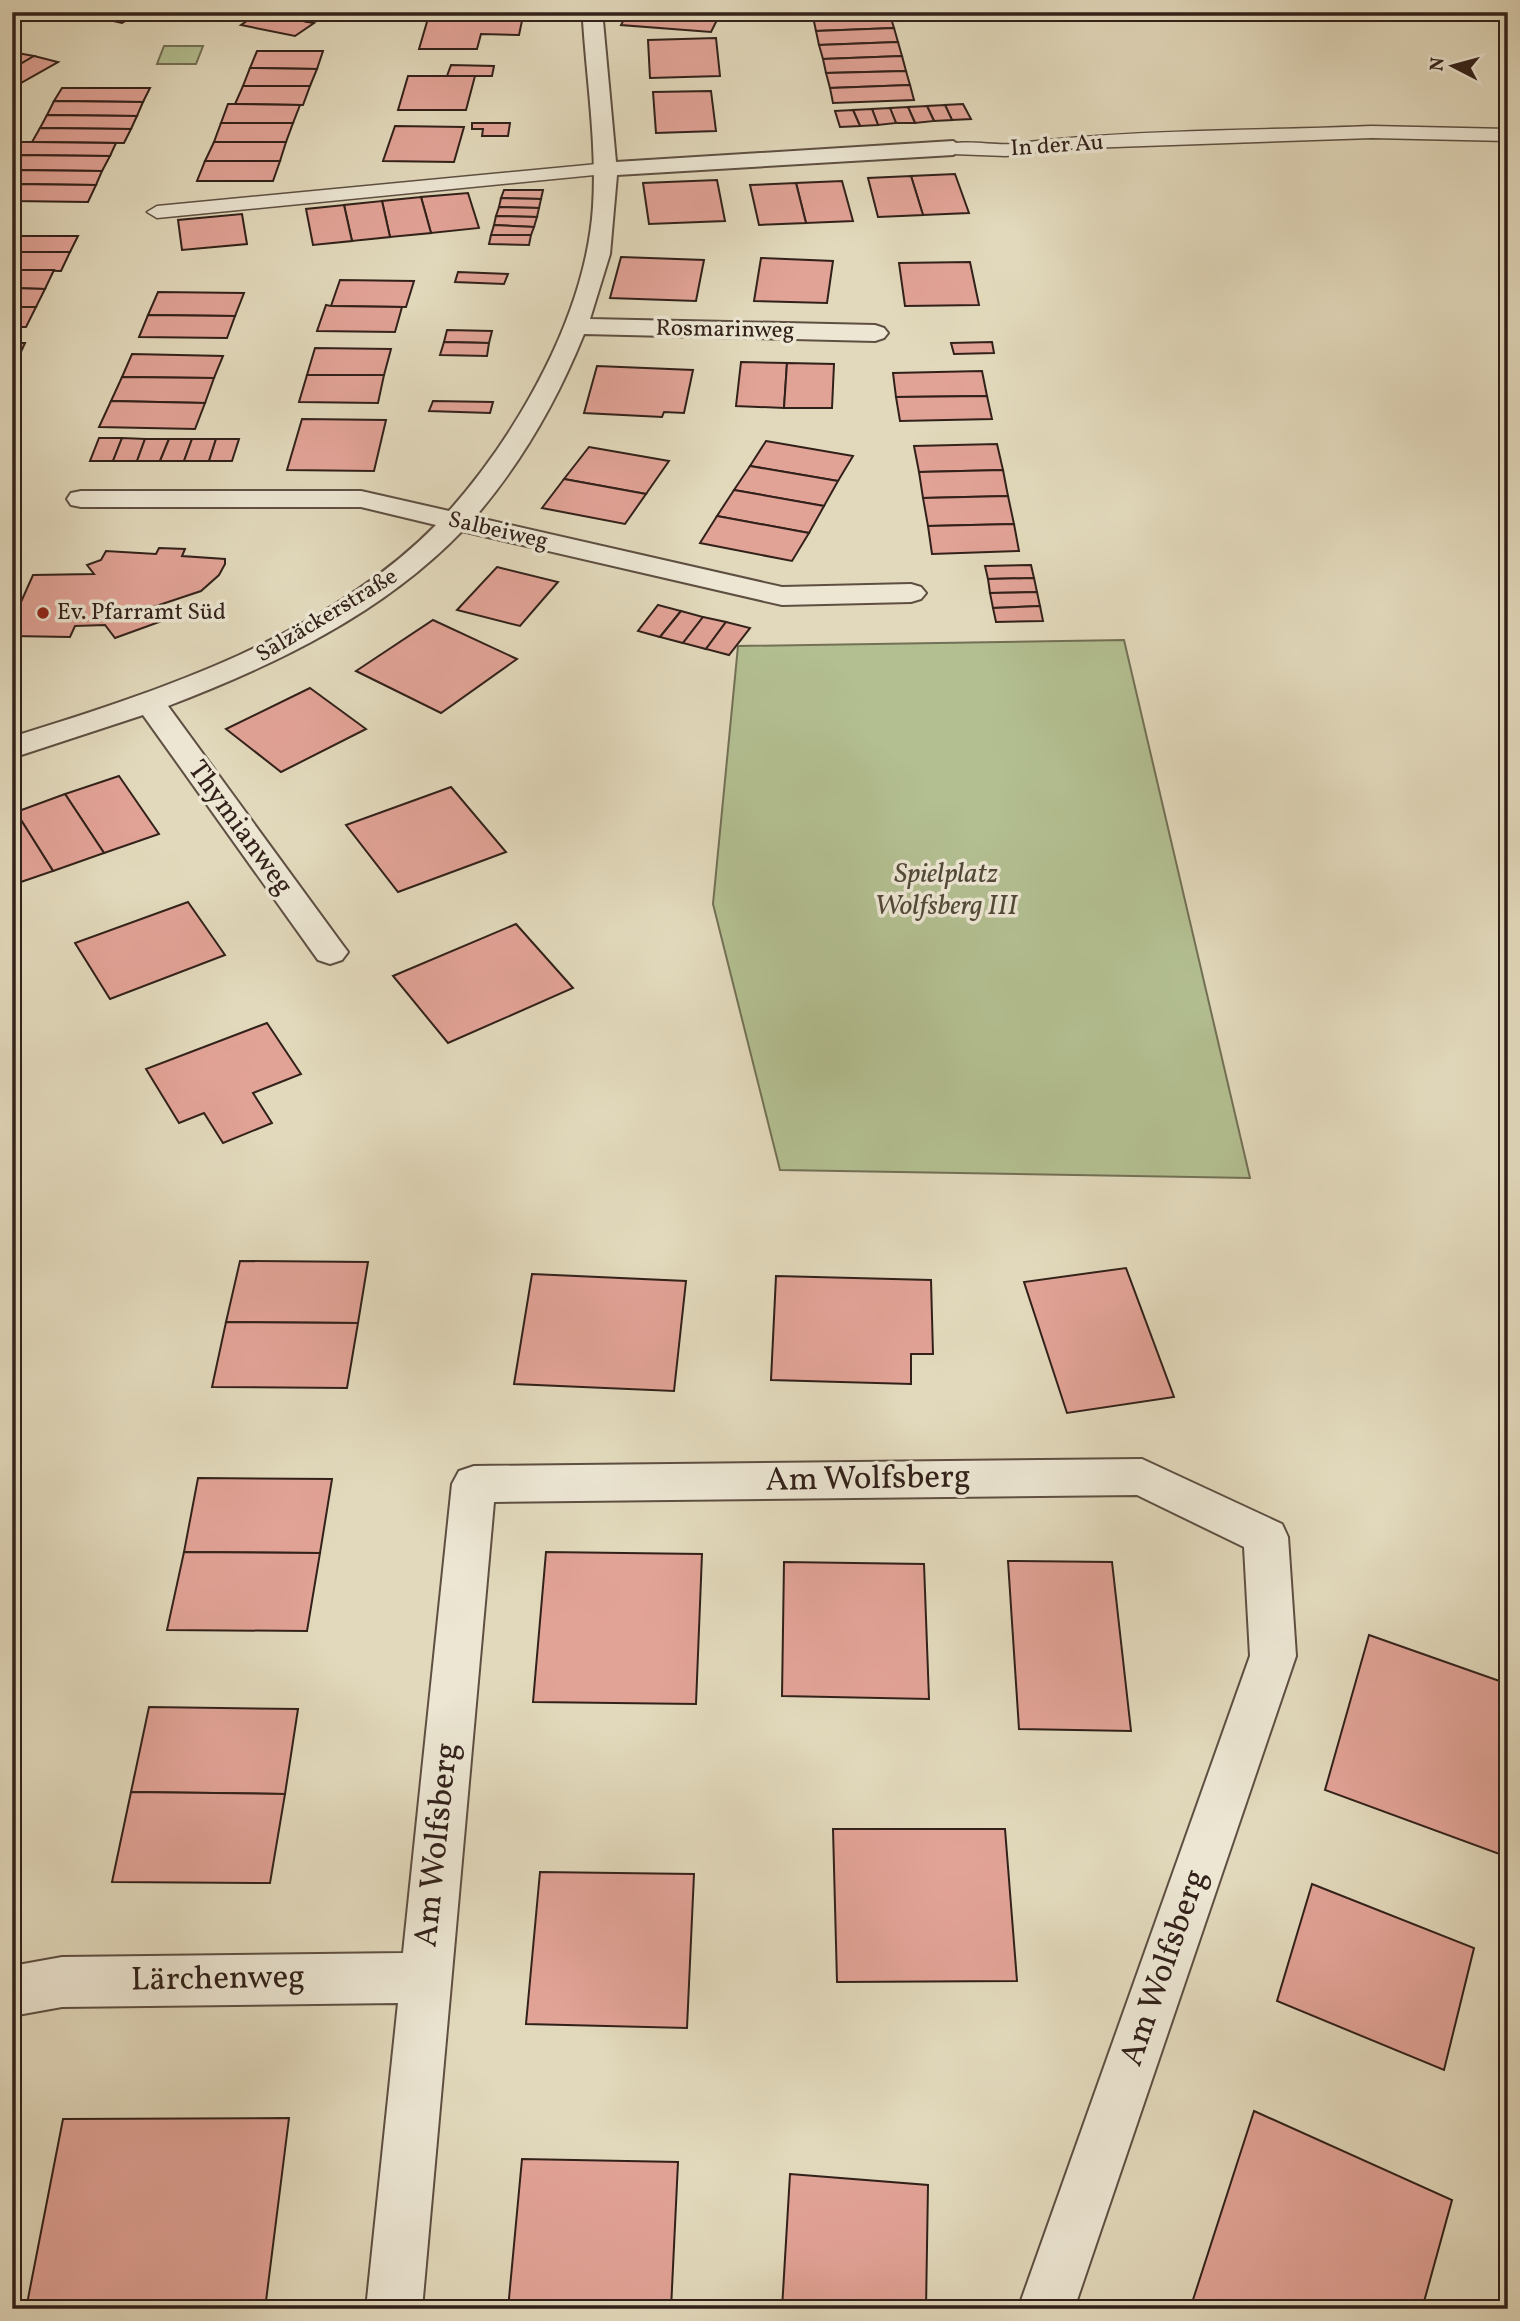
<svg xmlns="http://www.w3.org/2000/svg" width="1520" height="2321" font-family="Vollkorn,serif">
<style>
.green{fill:#b3bf91;stroke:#727056;stroke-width:2}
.building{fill:#e2a397;stroke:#32211a;stroke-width:2}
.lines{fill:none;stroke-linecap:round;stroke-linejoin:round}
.service-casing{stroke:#5e4f42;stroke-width:3}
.minor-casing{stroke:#5e4f42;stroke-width:4}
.service{fill:#ece6d3;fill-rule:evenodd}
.minor{fill:#ece6d3;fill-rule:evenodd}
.poi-dot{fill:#8f2418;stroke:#ece6d3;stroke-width:2.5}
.labels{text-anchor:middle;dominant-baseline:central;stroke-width:7;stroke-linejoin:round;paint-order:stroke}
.far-street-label{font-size:23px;fill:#32211a;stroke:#ece6d3}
.far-poi-label{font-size:23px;fill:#32211a;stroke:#ece6d3;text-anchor:start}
.street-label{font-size:28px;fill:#32211a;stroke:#ece6d3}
.park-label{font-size:28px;font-style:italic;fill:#524838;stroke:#ece6d3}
.near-street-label{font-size:33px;fill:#32211a;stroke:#ece6d3}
</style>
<rect width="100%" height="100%" fill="#e2d9bc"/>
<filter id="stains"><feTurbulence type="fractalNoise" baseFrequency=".00286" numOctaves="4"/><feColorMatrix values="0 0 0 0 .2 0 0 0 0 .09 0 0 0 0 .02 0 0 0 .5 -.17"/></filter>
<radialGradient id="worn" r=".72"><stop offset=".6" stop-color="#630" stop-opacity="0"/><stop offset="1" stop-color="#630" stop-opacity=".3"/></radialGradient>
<!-- green -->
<g class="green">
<path d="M164 46H203L196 64H157Z"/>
<path d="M1124 640 1250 1178 780 1170 713 904 738 646Z"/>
</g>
<!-- building -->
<g class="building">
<path d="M72 12H140L122 23Z"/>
<path d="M260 12 308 22 314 23 295 36 241 25Z"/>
<path d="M260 12H322L308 22Z"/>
<path d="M628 12H721L711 32 621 25Z"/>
<path d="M812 12H890V15L813 17Z"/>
<path d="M429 15 523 16 519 35 481 34 477 49H419Z"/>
<path d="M890 15 894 28 816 31 813 17Z"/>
<path d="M894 28 898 42 819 45 816 31Z"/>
<path d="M716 38 720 76 650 78 648 40Z"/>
<path d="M898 42 902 56 823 59 819 45Z"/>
<path d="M257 51H323L317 69 250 68Z"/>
<path d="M12 52 34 56 12 69Z"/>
<path d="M34 56 58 62 12 88V69Z"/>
<path d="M902 56 906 71 826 73 823 59Z"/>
<path d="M451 65 494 66 492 76H447Z"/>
<path d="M250 68 317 69 310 86H243Z"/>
<path d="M906 71 910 85 830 88 826 73Z"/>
<path d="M408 76H475L466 110H398Z"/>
<path d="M910 85 914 100 833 103 830 88Z"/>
<path d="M243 86H310L303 105 235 104Z"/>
<path d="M62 88H150L143 102 54 101Z"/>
<path d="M711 91 716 131 656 133 653 92Z"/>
<path d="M54 101 143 102 137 116 47 115Z"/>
<path d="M228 104H235L300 105 293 123H221Z"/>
<path d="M963 104 971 119 952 120 945 105Z"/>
<path d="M945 105 952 120 934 121 927 106Z"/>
<path d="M927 106 934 121 915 123 908 107Z"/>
<path d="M908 107 915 123H896L890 108Z"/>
<path d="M890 108 896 123 878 125 872 109Z"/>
<path d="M872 109 878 125 860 126 853 110Z"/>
<path d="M853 110 860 126 840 127 835 111Z"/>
<path d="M47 115 137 116 131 129 40 128Z"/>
<path d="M221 123H293L286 142H214Z"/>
<path d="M472 123H510L508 136H482L483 129H472Z"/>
<path d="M395 126 464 127 454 162 383 161Z"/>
<path d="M40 128 131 129 124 143 32 142Z"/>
<path d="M20 142H32L116 143 110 156 13 155Z"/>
<path d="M214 142H286L280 161H205Z"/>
<path d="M13 155 110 156 102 171 12 170Z"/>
<path d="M205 161H280L273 181H197Z"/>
<path d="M12 170 102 171 96 185 12 184Z"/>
<path d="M955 174 969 213 923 215 911 176Z"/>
<path d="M911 176 923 215 878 217 868 178Z"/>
<path d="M717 180 725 221 649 224 643 183Z"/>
<path d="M842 181 853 221 806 223 796 183Z"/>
<path d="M796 183 806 223 759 225 750 185Z"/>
<path d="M12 184 96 185 88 202 12 201Z"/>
<path d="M504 190H543L541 199 501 198Z"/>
<path d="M468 193 479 228 431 233 421 197Z"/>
<path d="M421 197 431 233 390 237 382 201Z"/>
<path d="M501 198 541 199 539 208 499 207Z"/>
<path d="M382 201 390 237 352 241 344 205Z"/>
<path d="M344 205 352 241 313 245 306 209Z"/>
<path d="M499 207 539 208 537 217 496 216Z"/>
<path d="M242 214 247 244 182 250 178 220Z"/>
<path d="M496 216 537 217 534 227 494 225Z"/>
<path d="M494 225 534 227 531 235H491Z"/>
<path d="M491 235H531L529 245 489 244Z"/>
<path d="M12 236H78L70 252H12Z"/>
<path d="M12 252H70L61 271 12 270Z"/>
<path d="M621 257 704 260 696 301 610 298Z"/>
<path d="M761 258 833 261 827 303 754 301Z"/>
<path d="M970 262 979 305 905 306 899 263Z"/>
<path d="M12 270H54L45 289 12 288Z"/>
<path d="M458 272 508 274 504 284 455 282Z"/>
<path d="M340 280 414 281 406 307 331 306Z"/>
<path d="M12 288 45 289 36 307H12Z"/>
<path d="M158 292 244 293 235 316 148 315Z"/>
<path d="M326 305 331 306 402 307 395 332 317 331Z"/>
<path d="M12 307H36L26 327H12Z"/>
<path d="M148 315 235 316 227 338 139 337Z"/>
<path d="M447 330 492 331 489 343 444 342Z"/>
<path d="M444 342 489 343 487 356 440 355Z"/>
<path d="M992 342 994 353 954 354 951 343Z"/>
<path d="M12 343H25L14 367H12Z"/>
<path d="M315 348 391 349 384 375H307Z"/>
<path d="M132 354 223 356 214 378 122 377Z"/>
<path d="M741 362 787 363 784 408 736 406Z"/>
<path d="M787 363 834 364 832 408H784Z"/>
<path d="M597 366 693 370 684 413 664 412 662 417 584 413Z"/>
<path d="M982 371 987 396 896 397 893 373Z"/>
<path d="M307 375H384L378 403 299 402Z"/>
<path d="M122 377 214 378 205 403 111 401Z"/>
<path d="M987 396 992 419 900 421 896 397Z"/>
<path d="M111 401 205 403 195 429 99 427Z"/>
<path d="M433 401 493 402 490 413 429 411Z"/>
<path d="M302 419 386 420 374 471 287 470Z"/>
<path d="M99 438H122L113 461H90Z"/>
<path d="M122 438 145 439 137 461H113Z"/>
<path d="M145 439H169L160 461H137Z"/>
<path d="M169 439H192L184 461H160Z"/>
<path d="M192 439H216L209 461H184Z"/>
<path d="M216 439H239L232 461H209Z"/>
<path d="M766 441 853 456 838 481 750 466Z"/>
<path d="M997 444 1003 470 919 472 914 446Z"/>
<path d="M589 447 669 461 646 494 564 479Z"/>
<path d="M750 466 838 481 824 506 734 490Z"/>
<path d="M1003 470 1008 496 923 498 919 472Z"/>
<path d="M564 479 646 494 625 524 542 508Z"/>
<path d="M734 490 824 506 809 533 717 516Z"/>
<path d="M1008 496 1014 524 928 526 923 498Z"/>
<path d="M717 516 809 533 792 561 700 543Z"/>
<path d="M1014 524 1019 551 932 554 928 526Z"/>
<path d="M159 548 185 549 182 556 225 559V564L219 575 201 591 153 607 162 621 115 638 105 625 75 626 70 637 12 636V611H17L33 575 94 574 87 565 101 560 106 551 156 554Z"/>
<path d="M1031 565 1034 578 988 579 985 566Z"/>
<path d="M497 567 558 582 520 626 457 610Z"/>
<path d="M1034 578 1037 592 990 593 988 579Z"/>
<path d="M1037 592 1040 606 993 608 990 593Z"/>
<path d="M658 605 681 611 660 637 638 631Z"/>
<path d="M1040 606 1043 621 996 622 993 608Z"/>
<path d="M681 611 703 617 683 643 660 637Z"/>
<path d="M703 617 726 622 706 649 683 643Z"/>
<path d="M433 620 517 659 441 713 356 671Z"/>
<path d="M726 622 750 628 729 655 706 649Z"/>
<path d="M310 688 366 729 281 772 226 729Z"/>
<path d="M119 776 159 834 104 853 65 794Z"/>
<path d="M451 787 506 852 398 892 346 825Z"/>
<path d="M65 794 104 853 53 871 16 812Z"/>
<path d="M16 812 53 871 12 885V813Z"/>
<path d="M188 902 225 955 110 999 75 943Z"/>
<path d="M516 924 573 988 448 1043 393 976Z"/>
<path d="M267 1023 301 1074 253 1093 272 1123 223 1143 204 1113 179 1123 146 1069Z"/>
<path d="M240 1261 368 1262 358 1323 226 1322Z"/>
<path d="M1126 1268 1174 1397 1067 1413 1024 1282Z"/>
<path d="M532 1274 686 1281 674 1391 514 1384Z"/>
<path d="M776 1276 931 1280 933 1354H911V1384L771 1380Z"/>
<path d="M226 1322 358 1323 347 1388 212 1387Z"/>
<path d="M198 1478 332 1479 320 1553 184 1552Z"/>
<path d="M184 1552 320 1553 307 1631 167 1630Z"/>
<path d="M546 1552 702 1554 696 1704 533 1702Z"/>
<path d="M1008 1561 1112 1562 1131 1731 1019 1729Z"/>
<path d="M784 1562 924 1564 929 1699 782 1696Z"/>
<path d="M1369 1635 1508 1684V1829L1502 1855 1325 1790Z"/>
<path d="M149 1707 298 1709 285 1794 131 1792Z"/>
<path d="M131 1792 285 1794 270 1883 112 1882Z"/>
<path d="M833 1829H1005L1017 1981 837 1982Z"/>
<path d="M540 1872 694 1874 687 2028 526 2024Z"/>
<path d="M1312 1884 1474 1948 1444 2070 1277 2001Z"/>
<path d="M1254 2111 1452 2200 1422 2309H1190Z"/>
<path d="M289 2118 265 2309H26L63 2119Z"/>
<path d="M522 2159 678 2162 671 2309H508Z"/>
<path d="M790 2174 928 2185 926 2309H782Z"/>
</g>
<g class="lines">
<!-- service casing -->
<g class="service-casing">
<g id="service">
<path d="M1372 126 1508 129V141L1372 138 1058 149 1006 156 953 154 944 148C953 137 995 146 1011 144 1130 129 1252 131 1372 126Z"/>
<path d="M608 163 615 165 617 169 615 173 157 218 147 212 157 206Z"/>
</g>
</g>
<!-- minor casing -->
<g class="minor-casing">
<g id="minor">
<path d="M579 12H599L603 21 616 162 953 141 964 148 953 155 617 175 610 254 590 319 875 325 884 328 888 333 884 338 875 341 584 334C557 401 522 462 475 517L782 587 911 584 921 587 926 593 921 599 911 602 782 605 462 531C382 614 275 665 168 706L342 944 348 952 342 960 330 964 318 960 143 715 12 758V737C158 692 327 636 436 525L361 507H81L71 505 67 499 71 493 81 491H361L449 511C519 432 586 314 593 207 597 145 587 83 583 21Z"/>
<path d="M1142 1459 1282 1524 1288 1537 1296 1656 1074 2309H1018L1250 1656 1244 1547 1137 1495 494 1502 422 2309H366L398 2003 62 2007 12 2016V1966L62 1957 403 1953 452 1484 459 1471 474 1466Z"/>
</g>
</g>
<!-- service -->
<use href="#service" class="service"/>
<!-- minor -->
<use href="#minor" class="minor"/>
</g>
<!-- markers -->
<circle class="poi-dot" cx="43" cy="613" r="7"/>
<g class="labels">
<!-- far-street labels -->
<g class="far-street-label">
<text transform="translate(1057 146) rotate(-4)">In der Au</text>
<text transform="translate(725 330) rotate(1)">Rosmarinweg</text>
<text transform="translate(498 531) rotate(13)">Salbeiweg</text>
<text transform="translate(327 616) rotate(-31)">Salzäckerstraße</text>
</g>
<!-- far-poi labels -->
<g class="far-poi-label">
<text x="57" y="613">Ev. Pfarramt Süd</text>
</g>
<!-- street labels -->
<g class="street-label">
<text transform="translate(240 828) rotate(54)">Thymianweg</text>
</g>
<!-- park labels -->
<g class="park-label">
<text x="946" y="874">Spielplatz<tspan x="946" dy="32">Wolfsberg III</tspan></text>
</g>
<!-- near-street labels -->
<g class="near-street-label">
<text transform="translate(868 1480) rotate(-1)">Am Wolfsberg</text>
<text transform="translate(438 1845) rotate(-84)">Am Wolfsberg</text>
<text transform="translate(1165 1968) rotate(-71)">Am Wolfsberg</text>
<text transform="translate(218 1980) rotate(-1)">Lärchenweg</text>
</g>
</g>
<!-- margin -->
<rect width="1520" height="2321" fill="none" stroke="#e2d9bc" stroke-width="42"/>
<rect x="14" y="14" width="1492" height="2293" fill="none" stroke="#32211a" stroke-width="3.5"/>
<rect x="21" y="21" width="1478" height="2279" fill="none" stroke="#32211a" stroke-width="2"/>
<!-- north arrow -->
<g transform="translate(1453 66) rotate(276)" stroke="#ece6d3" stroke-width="5" paint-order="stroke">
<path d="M0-5L12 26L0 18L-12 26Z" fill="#32211a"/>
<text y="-10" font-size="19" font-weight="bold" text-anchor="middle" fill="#32211a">N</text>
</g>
<rect width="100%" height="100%" filter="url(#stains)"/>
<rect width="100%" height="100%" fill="url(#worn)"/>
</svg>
